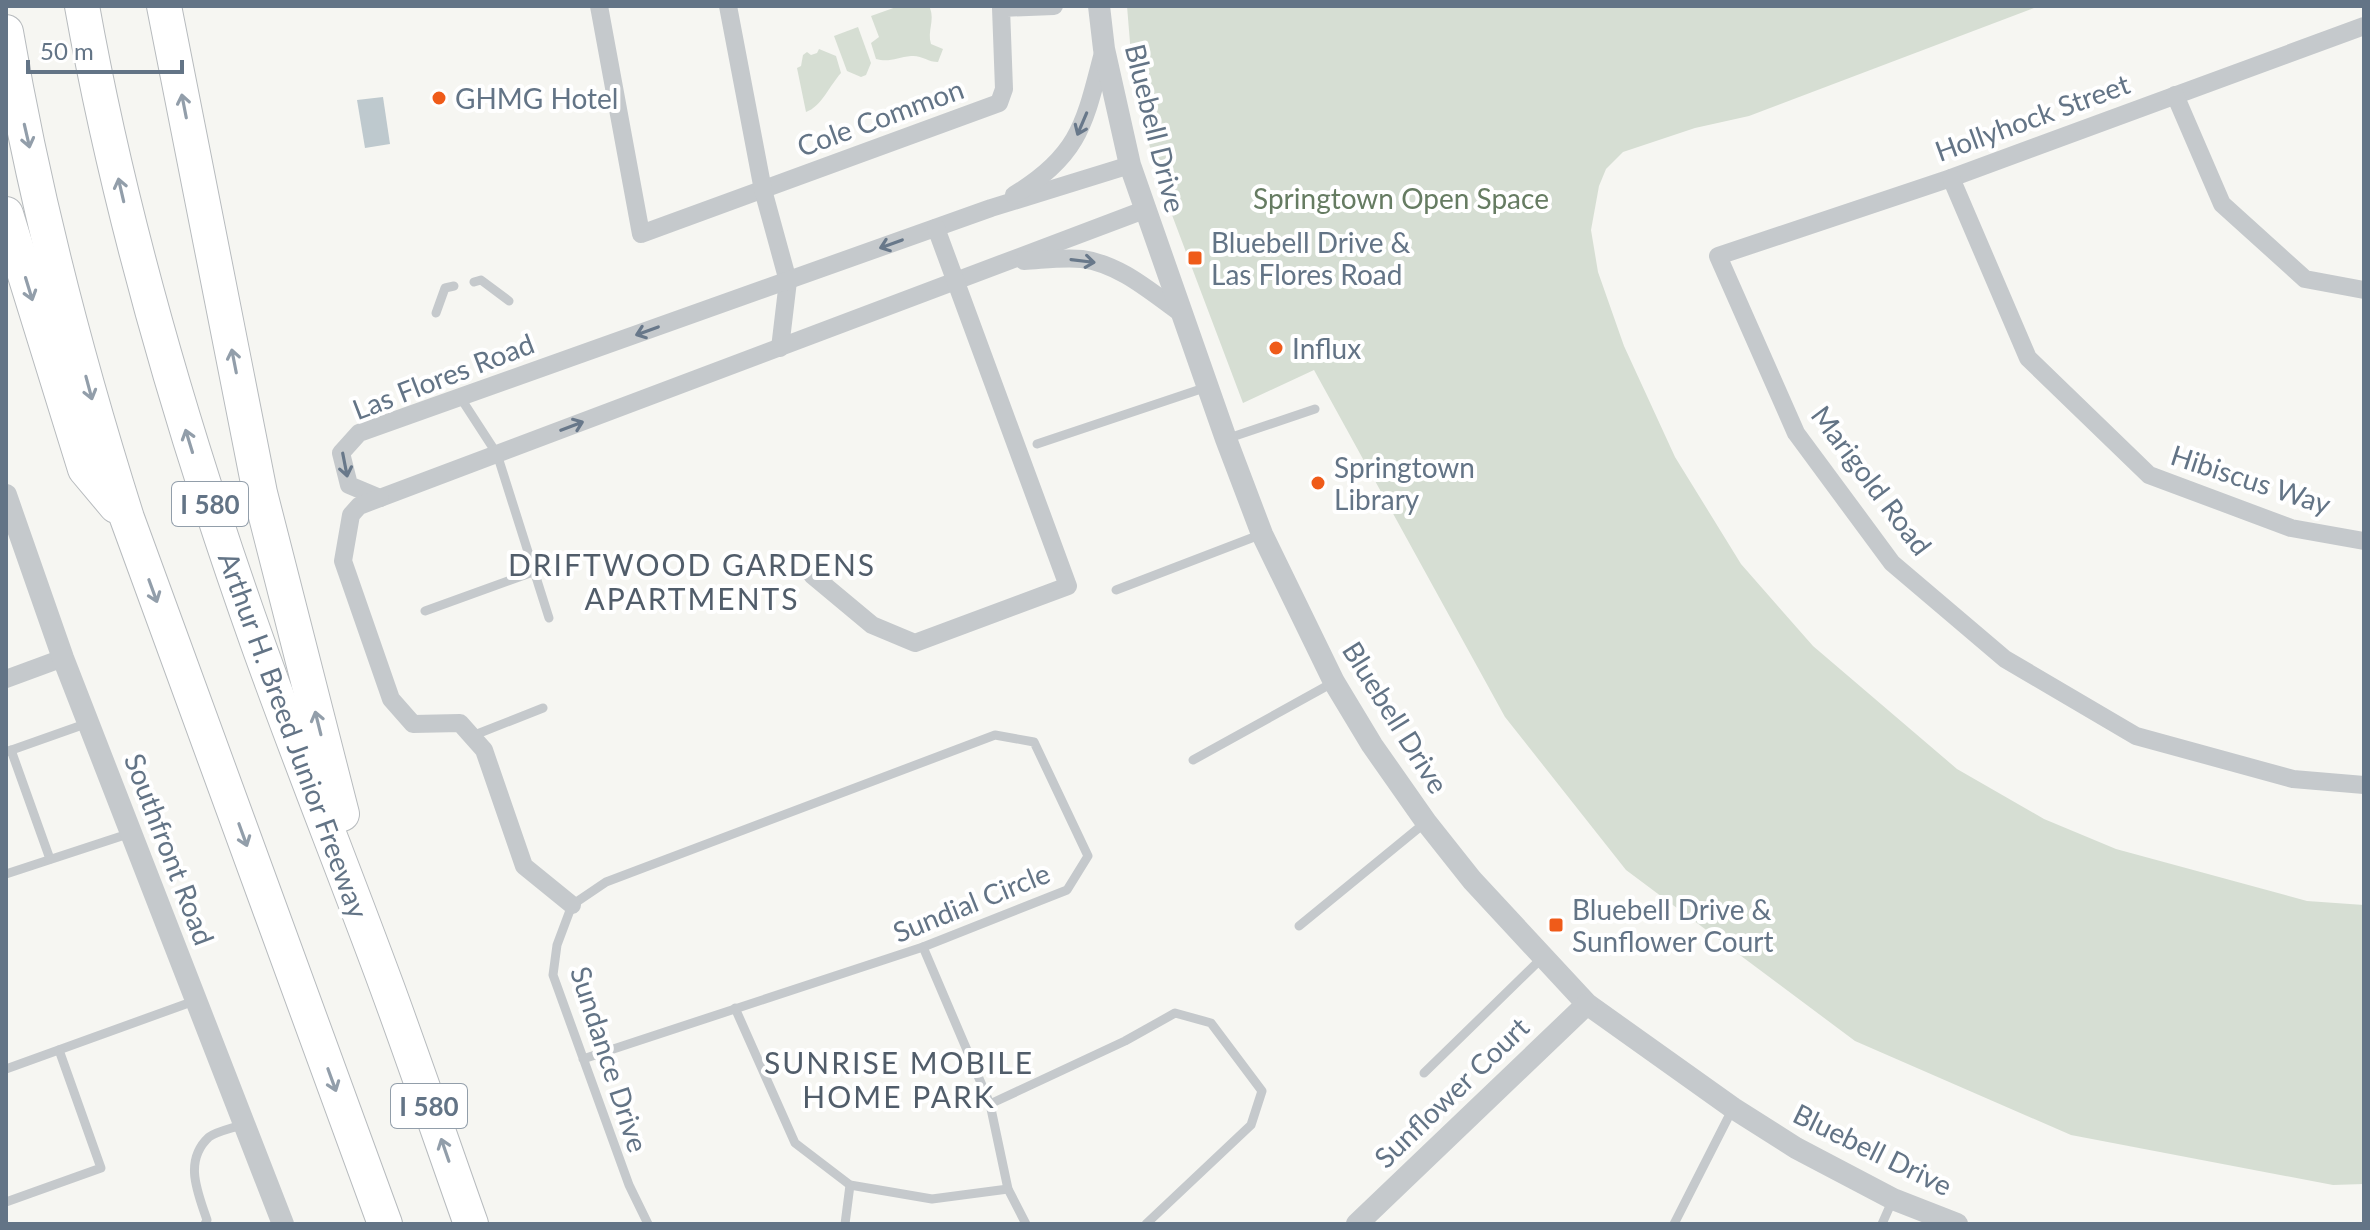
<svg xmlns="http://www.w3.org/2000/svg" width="2370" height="1230" font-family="Lato,sans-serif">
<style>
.green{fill:#d6ded3}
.water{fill:#bec9ce}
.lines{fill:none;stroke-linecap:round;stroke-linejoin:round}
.motorway-casing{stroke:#b7bbbe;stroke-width:36}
.service{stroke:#c5c9cc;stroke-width:9}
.minor{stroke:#c5c9cc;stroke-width:18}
.tertiary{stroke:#c5c9cc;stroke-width:22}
.motorway{stroke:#fff;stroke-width:34}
.oneway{stroke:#929eaa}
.oneway2{stroke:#68788a}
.poi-dot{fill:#ef5b19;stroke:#fff;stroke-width:3}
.labels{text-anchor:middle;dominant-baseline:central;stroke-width:8;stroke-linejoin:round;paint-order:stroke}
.shield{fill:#fff;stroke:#929eaa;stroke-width:2}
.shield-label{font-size:26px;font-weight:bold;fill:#637486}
.poi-label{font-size:28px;fill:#637486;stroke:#fff;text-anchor:start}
.street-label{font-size:28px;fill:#637486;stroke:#fff}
.park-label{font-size:28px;fill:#667c62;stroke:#fff}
.neighbourhood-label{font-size:30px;letter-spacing:2px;fill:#515d6a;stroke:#fff}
</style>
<rect width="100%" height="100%" fill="#f6f6f2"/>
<!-- green -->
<g class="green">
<path d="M899 6 930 8C935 21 927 31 931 44L943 49 938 62C928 62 922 55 911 56 898 57 889 63 876 59L871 43 879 37 871 16Z"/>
<path d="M1127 6H2039L1749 116 1695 128 1623 152 1606 169 1599 186 1591 230 1598 272 1624 346 1675 457 1741 564 1813 646 1957 769 2044 819 2116 849 2307 901 2364 905V1184L2333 1185 2071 1135 1855 1041 1626 870 1505 717 1314 370 1243 403 1172 215 1145 132 1141 101 1132 67Z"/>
<path d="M858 27 871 63 866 75 861 77 847 71 834 36Z"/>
<path d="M819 49 836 56 841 73C830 85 821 107 806 112L797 68 801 66 803 55 807 52 811 55 817 53Z"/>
</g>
<!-- water -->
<path class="water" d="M383 97 390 144 365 148 357 100Z"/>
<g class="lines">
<!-- motorway casing -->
<g class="motorway-casing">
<g id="motorway">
<path d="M82 6C121 223 184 436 258 644 299 759 345 873 387 987 416 1066 443 1145 471 1224"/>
<path d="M164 6 260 493 342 814"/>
<path d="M6 32C34 196 77 360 127 518L385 1224"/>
<path d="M6 214 85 469 116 506"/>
</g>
</g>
<!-- service -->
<g class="service">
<path d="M474 282 481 280 509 301"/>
<path d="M436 313 445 288 454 286"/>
<path d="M460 397 497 454 549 618"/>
<path d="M1226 439 1315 409"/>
<path d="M1037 444 1207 387"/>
<path d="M1116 590 1262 534"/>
<path d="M425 611 533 572"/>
<path d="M472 736 543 708"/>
<path d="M11 750 50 859"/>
<path d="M6 752 88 723"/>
<path d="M1193 760 1334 682"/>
<path d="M6 874 131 833"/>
<path d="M1299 926 1426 822"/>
<path d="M923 947 990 1104 1008 1189 1026 1224"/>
<path d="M735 1008 795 1143 850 1185 932 1199 1008 1189"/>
<path d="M583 1059 923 947 1067 890 1088 856 1034 742 995 735 606 882 572 905 557 945 553 975 629 1185 648 1224"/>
<path d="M6 1069 197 1000"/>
<path d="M1424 1073 1543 957"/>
<path d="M990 1104 1125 1041 1175 1013 1211 1023 1262 1091 1251 1125 1146 1224"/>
<path d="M6 1202 101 1168 59 1050"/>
<path d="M205 1224 207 1220C198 1193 183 1161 209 1137 217 1131 234 1128 244 1124"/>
<path d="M845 1224 850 1185"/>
<path d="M1674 1224 1733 1108"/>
<path d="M1882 1224 1893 1199"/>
</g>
<!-- minor -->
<g class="minor">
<path d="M599 6 641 234 999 103 1004 89 1001 8 1054 6"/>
<path d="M728 6 763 190 788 281 780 348"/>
<path d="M2364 26 1951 178 1718 256 1796 433 1892 563 2005 659 2136 736 2293 779 2364 785"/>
<path d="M2175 95 2222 204 2305 279 2364 290"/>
<path d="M1130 165 991 208 359 433 341 453 349 485 380 498 1144 210"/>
<path d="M1951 178 2028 358 2149 475 2291 528 2364 541"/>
<path d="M1014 195C1082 154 1085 120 1104 49"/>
<path d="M1024 261C1043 260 1063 257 1082 259 1120 264 1151 292 1182 314"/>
<path d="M380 498 359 506 351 515 343 561 391 699 413 724 460 723 484 750 524 866 572 905"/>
<path d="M812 575 872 625 915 643 1068 586 936 228"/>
<path d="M6 679 63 658"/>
</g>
<!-- tertiary -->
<g class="tertiary">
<path d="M1099 6 1104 49 1130 165 1226 439 1262 534 1334 682 1372 745 1426 822 1472 880 1587 1004 1733 1108 1796 1148 1893 1199 1957 1224"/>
<path d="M6 495 63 658 283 1224"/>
<path d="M1357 1224 1587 1004"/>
</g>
<!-- motorway -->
<use href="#motorway" class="motorway"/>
</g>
<!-- one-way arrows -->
<defs><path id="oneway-shaft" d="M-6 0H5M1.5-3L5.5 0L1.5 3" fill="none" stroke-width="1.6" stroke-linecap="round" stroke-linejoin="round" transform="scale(2)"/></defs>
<g class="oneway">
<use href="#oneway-shaft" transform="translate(184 106) rotate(-101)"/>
<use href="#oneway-shaft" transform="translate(27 136) rotate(77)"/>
<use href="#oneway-shaft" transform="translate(121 190) rotate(-103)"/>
<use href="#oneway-shaft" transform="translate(29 289) rotate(73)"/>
<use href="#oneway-shaft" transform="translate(234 361) rotate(-101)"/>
<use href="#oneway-shaft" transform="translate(89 388) rotate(75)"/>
<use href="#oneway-shaft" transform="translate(189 441) rotate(-107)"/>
<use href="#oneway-shaft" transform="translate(153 591) rotate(70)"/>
<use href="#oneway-shaft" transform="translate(318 723) rotate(-104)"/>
<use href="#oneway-shaft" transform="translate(243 835) rotate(70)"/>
<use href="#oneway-shaft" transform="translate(332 1080) rotate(70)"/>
<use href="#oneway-shaft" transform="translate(445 1150) rotate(-109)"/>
</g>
<g class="oneway2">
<use href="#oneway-shaft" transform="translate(1082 124) rotate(113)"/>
<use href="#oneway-shaft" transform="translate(891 244) rotate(160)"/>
<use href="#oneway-shaft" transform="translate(1083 261) rotate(7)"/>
<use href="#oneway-shaft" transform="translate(647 331) rotate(160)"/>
<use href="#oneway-shaft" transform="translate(572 426) rotate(-21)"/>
<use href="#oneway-shaft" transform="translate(345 465) rotate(79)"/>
</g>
<!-- markers -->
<g class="poi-dot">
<circle cx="439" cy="98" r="8"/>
<rect x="1187" y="250" width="16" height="16" rx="4"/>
<circle cx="1276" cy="348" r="8"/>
<circle cx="1318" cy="483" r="8"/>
<rect x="1548" y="917" width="16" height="16" rx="4"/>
</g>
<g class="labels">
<!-- shield labels -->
<g class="shield">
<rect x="172" y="482" width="76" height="44" rx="6"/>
<rect x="391" y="1084" width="76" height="44" rx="6"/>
</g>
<g class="shield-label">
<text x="210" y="504">I 580</text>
<text x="429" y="1106">I 580</text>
</g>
<!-- poi labels -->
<g class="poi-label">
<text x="455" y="98">GHMG Hotel</text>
<text x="1211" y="242">Bluebell Drive &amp;<tspan x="1211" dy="32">Las Flores Road</tspan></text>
<text x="1292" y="348">Influx</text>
<text x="1334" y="467">Springtown<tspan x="1334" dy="32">Library</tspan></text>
<text x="1572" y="909">Bluebell Drive &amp;<tspan x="1572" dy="32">Sunflower Court</tspan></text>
</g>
<!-- street labels -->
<g class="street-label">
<text transform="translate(880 117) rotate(-20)">Cole Common</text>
<text transform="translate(2032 117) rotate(-20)">Hollyhock Street</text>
<text transform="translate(1156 128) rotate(76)">Bluebell Drive</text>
<text transform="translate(443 376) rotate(-21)">Las Flores Road</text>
<text transform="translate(2251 479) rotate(18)">Hibiscus Way</text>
<text transform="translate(1872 480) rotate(53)">Marigold Road</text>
<text transform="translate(1396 717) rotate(58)">Bluebell Drive</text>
<text transform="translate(294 735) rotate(70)">Arthur H. Breed Junior Freeway</text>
<text transform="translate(170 849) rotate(69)">Southfront Road</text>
<text transform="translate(971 902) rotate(-22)">Sundial Circle</text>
<text transform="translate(610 1059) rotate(72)">Sundance Drive</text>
<text transform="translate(1451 1092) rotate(-44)">Sunflower Court</text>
<text transform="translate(1873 1149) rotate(26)">Bluebell Drive</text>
</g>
<!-- park labels -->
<g class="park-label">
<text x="1401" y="198">Springtown Open Space</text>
</g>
<!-- neighbourhood labels -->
<g class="neighbourhood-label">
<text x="692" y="564">DRIFTWOOD GARDENS<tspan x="692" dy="34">APARTMENTS</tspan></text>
<text x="899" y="1062">SUNRISE MOBILE<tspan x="899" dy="34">HOME PARK</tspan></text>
</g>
</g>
<!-- border -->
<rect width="2370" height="1230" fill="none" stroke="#637486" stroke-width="16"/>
<!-- scale -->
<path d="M28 60v12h154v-12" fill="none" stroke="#637486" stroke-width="4"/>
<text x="40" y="60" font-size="24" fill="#637486" stroke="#ffffff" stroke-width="6" paint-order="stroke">50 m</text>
</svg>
